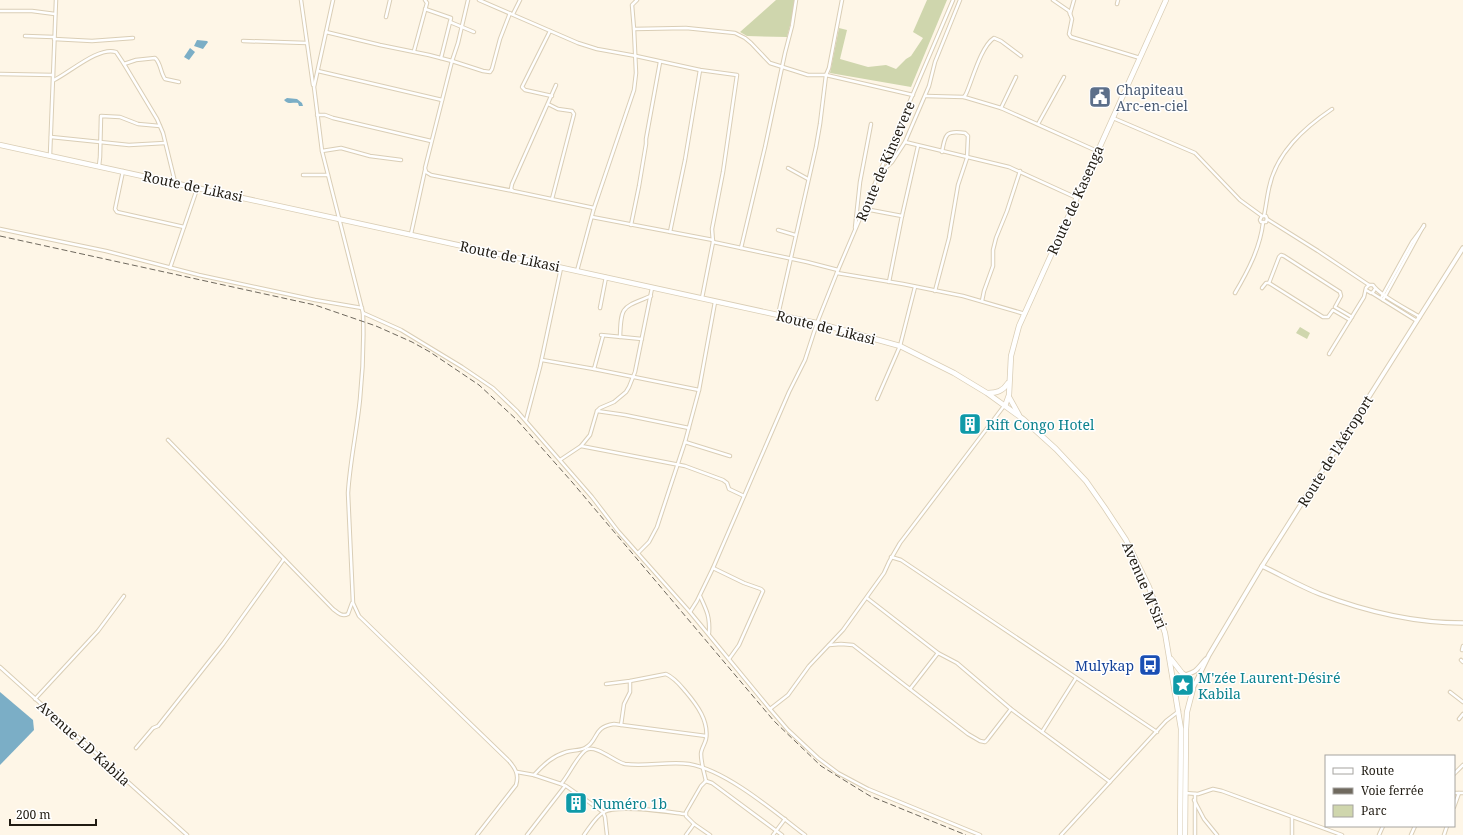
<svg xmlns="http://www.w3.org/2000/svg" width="1463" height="835" font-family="'Noto Serif',serif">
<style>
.green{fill:#cfd6ad}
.water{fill:#7baec6}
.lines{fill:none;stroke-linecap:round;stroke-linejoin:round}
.street-casing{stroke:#daceb6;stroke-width:4.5}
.secondary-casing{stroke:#daceb6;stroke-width:5.5}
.highway-casing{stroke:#daceb6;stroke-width:6}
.street{stroke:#fff;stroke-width:2.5}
.secondary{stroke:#fff;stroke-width:3.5}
.highway{stroke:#fff;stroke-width:4.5}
.rail{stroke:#6f695e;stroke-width:1;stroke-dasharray:6 3;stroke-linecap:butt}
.labels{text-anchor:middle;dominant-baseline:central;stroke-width:3;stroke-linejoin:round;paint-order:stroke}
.service-label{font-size:14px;fill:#4e5e75;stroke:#fff;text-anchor:start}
.street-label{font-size:14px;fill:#201b12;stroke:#fff}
.culture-label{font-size:14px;fill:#0d838f;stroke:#fff;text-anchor:start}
.transit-label{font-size:14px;fill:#164399;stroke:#fff;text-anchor:end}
</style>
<rect width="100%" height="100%" fill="#fef6e7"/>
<!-- green -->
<g class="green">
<path d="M776 0H797L787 37 747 36 740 32Z"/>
<path d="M927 0H947L911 87 830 73 839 28 847 30 840 59 868 67 886 65 896 69 906 59 911 56 923 38 913 32Z"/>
<path d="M1300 327 1310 333 1307 339 1296 333Z"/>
</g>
<!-- water -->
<g class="water">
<path d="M197 40 207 41 208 42 203 49 194 46Z"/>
<path d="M190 48 195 52 189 60 184 57Z"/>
<path d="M287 98 297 99 302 103 303 106H299L298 103C293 102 288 105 284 100Z"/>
<path d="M0 692 33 720 34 730 0 765Z"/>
</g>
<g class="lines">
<!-- street casing -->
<g class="street-casing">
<g id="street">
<path d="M301 0 313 85"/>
<path d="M333 0 314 87 322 151 363 313C364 342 363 370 360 399 357 430 350 461 348 493L353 603 359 616 509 761C516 769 519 775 516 785L477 835"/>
<path d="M479 0 578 43 597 49 636 56 700 70 737 75 723 172 712 229 713 242 702 298"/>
<path d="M637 0 632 5 634 29 686 28 735 33 745 38 751 43 770 63 808 75H826L913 95"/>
<path d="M1053 0 1069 11 1072 19 1069 34 1071 37 1140 58"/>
<path d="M1117 4 1118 0"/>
<path d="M425 9 451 18 441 58"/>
<path d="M0 11H32L55 14"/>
<path d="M510 13 500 39 492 69 490 72 483 71 452 61 425 168 426 172 431 175 513 191"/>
<path d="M513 14 520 0"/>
<path d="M1070 14 1074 0"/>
<path d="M386 17 390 0"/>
<path d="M450 22 474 32"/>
<path d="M550 31 522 87 525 90 552 96"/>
<path d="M326 32 380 45 429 55 452 61 458 43 468 0"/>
<path d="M25 36 54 37"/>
<path d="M54 39 92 41 133 38"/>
<path d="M243 41 307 43"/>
<path d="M414 51 427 3 425 0"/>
<path d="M124 64 136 60 155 58C161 63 160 72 165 79L179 82"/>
<path d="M318 71 442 100"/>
<path d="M0 74 53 75"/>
<path d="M54 80C69 73 99 46 116 52L124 64 157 119 163 133 175 182"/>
<path d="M556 85 512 184 511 189 513 191 594 208"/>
<path d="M926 96 964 97 966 94C972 81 981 46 994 38L1001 41 1021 56"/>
<path d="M964 97 1001 108 1097 151"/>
<path d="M548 104 558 109 572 111 574 114 552 199"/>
<path d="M1001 108 1016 77"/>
<path d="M317 115H325L333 118 431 141"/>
<path d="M1113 118 1195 153 1240 200 1262 216H1266L1267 219 1318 251 1369 285"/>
<path d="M1038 124 1064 77"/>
<path d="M51 137 129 145 165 143"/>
<path d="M905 142 1009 167 1077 198"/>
<path d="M322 151 341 148 370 156 401 160"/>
<path d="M50 155 56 0"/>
<path d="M99 166 100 157 101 116 120 117 138 124 160 126"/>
<path d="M788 168 808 179"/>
<path d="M123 171 115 209 117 212 184 227"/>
<path d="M880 173 892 162 905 142 929 86 935 62 960 0"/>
<path d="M303 175H328"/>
<path d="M865 209 902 216 889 282"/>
<path d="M902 216 918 146"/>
<path d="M1262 216 1260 220 1261 222H1266L1267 219"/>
<path d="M1264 216C1266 206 1267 197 1269 188 1276 153 1304 128 1332 109"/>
<path d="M592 217 713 240"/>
<path d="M631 225 639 186 646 144V139L660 62"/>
<path d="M855 228 860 182 871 124"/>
<path d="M0 229 106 251 199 275 315 300 362 308"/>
<path d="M778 230 795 235"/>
<path d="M670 232 685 160 700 70"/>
<path d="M411 234 425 170"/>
<path d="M713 242 807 262 838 270"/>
<path d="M741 248 765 147 785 53 792 26 796 0"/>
<path d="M170 268 197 189"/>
<path d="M577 271 594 208 634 90 636 73 634 29"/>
<path d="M837 273 903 284 963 296 1025 314"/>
<path d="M1262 288 1266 283H1269"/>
<path d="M1366 290 1371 293 1373 292 1375 289"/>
<path d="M935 291 949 238 958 185 967 158 968 136 965 133C946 130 945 134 942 152"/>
<path d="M1235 293C1248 271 1260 248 1263 223"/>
<path d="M1372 293 1417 321"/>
<path d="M1381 298 1412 242 1424 226"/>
<path d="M1383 300 1424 225"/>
<path d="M982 301 984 291 993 266V250L996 238 1007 211 1020 171"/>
<path d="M600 308 606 277"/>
<path d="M363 313 401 330 462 367 493 388 517 411 592 497 618 531 690 612 770 709 788 730 818 758 838 773 868 789 980 835"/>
<path d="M778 315 816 147 820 124 826 75 829 68 842 0"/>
<path d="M1350 320 1333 310 1328 317H1323L1269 283 1279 257 1281 255 1284 256 1340 292 1341 296 1335 307 1352 317"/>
<path d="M601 335 642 339"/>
<path d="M620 337C621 305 622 308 651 296"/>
<path d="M1329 354 1364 297 1366 288 1369 285H1373C1380 296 1407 309 1420 317"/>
<path d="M542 360 594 369 603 336"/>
<path d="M594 369 699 390"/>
<path d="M877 399 900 346 915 287"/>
<path d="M597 411 625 415 689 428"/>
<path d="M526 420 540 367 561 268"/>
<path d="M168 440 333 609C338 613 342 617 348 614L352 603"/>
<path d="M685 442 730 456"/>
<path d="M581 446 685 466 723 480 727 483 729 489 744 496"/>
<path d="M560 460 581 446 590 435 597 411 600 408 614 402 626 392 629 387 635 372 652 288"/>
<path d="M638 553 649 542 657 527 685 442 699 390 715 302"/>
<path d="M891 557 901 560 1157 732"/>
<path d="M713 568 744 583 761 589 763 591 739 645 729 659"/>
<path d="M700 596C707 611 710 617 709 633"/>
<path d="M867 598 938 653"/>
<path d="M690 612 697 601 713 568 789 392 805 360 817 323 838 270 953 0"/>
<path d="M829 645 841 644 853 645 968 734 980 741 985 742 987 740 1011 709"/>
<path d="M1463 646 1462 650H1463"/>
<path d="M1461 660 1463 662"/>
<path d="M0 667 187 835"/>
<path d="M606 684 630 681 666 674C675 678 680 685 686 692 697 705 709 721 706 739 705 744 701 749 701 754 701 763 704 772 706 781"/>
<path d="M910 689 938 653 957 663 1011 709 1110 782"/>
<path d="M1450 692 1463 702"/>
<path d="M35 699 98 631 124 596"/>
<path d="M770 709 788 695 809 666 843 630 884 573 889 562 900 543 1004 406"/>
<path d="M1459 719 1463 714"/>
<path d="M621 725 624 704 630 692V681"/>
<path d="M1042 732 1076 678"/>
<path d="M136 748 153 728 158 726 223 644 284 559"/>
<path d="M517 772 534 775 561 784C569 775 577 756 586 750 596 744 615 762 625 764 646 767 668 761 689 764 726 770 775 812 805 835"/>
<path d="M1454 774 1463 765"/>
<path d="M534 775C544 764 553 756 566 752 572 750 579 751 585 748 599 741 592 727 614 724L706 736"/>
<path d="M706 781 712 783 782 835"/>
<path d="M561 784 566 786 603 812 605 817 607 835"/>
<path d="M1185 793 1198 794 1213 789 1222 791 1342 835"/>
<path d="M1454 793H1463"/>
<path d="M1195 794V835"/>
<path d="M1194 800 1204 819 1217 835"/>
<path d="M1454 807 1459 793"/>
<path d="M1292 818V835"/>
<path d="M694 824 710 835"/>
<path d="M527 835 565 786"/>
<path d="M584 835C590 827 596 816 604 812 618 804 668 812 685 814"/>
<path d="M686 835 694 824 686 816V812L701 786 706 781"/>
<path d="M773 835 785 819"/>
<path d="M1061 835 1166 721 1179 711"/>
<path d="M1379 835 1383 826"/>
<path d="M1411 835 1415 826"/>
<path d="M1444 835 1447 826"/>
</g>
</g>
<!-- secondary casing -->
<g class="secondary-casing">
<g id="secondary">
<path d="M1262 566C1281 575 1300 586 1320 594 1367 612 1413 623 1463 623"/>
<path d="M1174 685C1178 675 1187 676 1195 671 1199 668 1202 663 1206 659"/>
<path d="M1193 688 1209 655 1262 566 1463 248"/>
</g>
</g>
<!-- highway casing -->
<g class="highway-casing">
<g id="highway">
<path d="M0 145 778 315 817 323 900 346 954 373 987 393 1023 419 1056 449 1086 481 1105 508 1126 540 1149 587 1165 633 1181 729 1180 835"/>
<path d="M988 393C997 393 1003 391 1008 383"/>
<path d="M1009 397 1019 415"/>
<path d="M1005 406 1009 395 1011 356 1019 326 1166 0"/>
<path d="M1171 659 1182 673 1191 679 1193 689 1187 712 1186 729 1185 835"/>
</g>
</g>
<!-- street -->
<use href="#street" class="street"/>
<!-- secondary -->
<use href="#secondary" class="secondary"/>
<!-- highway -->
<use href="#highway" class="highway"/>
<!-- rail -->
<path class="rail" d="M0 236 315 305 376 326 412 342 430 352 479 385 517 420 572 482 774 721 821 766 870 796 966 835"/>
</g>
<!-- icons -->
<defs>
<g id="civic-square" transform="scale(1.15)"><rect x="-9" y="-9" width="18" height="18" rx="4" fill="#5c6f8a" stroke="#fff"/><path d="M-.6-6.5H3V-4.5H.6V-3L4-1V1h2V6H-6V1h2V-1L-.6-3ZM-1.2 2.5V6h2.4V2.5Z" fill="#fff"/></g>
<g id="building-square" transform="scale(1.15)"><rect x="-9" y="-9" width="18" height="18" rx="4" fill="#0f9aa8" stroke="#fff"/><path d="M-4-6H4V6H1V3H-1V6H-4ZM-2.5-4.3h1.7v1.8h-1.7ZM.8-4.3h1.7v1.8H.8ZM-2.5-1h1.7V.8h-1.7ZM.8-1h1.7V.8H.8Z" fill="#fff"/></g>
<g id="bus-square" transform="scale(1.15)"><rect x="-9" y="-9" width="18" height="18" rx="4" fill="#1a4fb4" stroke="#fff"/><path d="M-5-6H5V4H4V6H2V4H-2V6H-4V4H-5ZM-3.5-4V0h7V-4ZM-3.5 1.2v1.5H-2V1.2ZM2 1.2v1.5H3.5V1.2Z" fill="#fff"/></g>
<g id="sight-square" transform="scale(1.15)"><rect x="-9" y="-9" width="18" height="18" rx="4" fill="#0f9aa8" stroke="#fff"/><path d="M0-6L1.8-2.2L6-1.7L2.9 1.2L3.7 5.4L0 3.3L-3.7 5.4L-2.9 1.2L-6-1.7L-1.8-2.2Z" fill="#fff"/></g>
</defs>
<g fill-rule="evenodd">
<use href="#civic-square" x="1100" y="97"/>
<use href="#building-square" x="970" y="424"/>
<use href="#bus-square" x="1150" y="665"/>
<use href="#sight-square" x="1183" y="685"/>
<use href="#building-square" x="576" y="803"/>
</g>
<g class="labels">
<!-- service labels -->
<g class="service-label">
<text x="1116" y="89">Chapiteau<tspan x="1116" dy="16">Arc-en-ciel</tspan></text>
</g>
<!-- street labels -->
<g class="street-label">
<text transform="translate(885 161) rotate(-67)">Route de Kinsevere</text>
<text transform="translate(193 186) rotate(12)">Route de Likasi</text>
<text transform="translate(1075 200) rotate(-66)">Route de Kasenga</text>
<text transform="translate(510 256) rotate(12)">Route de Likasi</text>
<text transform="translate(826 327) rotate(14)">Route de Likasi</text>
<text transform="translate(1335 451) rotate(-58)">Route de l'Aéroport</text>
<text transform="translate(1145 585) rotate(67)">Avenue M'Siri</text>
<text transform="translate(84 743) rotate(42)">Avenue LD Kabila</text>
</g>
<!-- culture labels -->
<g class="culture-label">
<text x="986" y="424">Rift Congo Hotel</text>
<text x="1198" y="677">M'zée Laurent-Désiré<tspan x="1198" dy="16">Kabila</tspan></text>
<text x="592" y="803">Numéro 1b</text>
</g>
<!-- transit labels -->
<g class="transit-label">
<text x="1134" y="665">Mulykap</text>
</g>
</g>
<!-- legend -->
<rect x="1325" y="755" width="130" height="72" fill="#ffffff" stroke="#a6a4a0"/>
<rect x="1333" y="768" width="20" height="6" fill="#ffffff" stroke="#a6a4a0"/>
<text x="1361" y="775" font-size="12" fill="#201b12">Route</text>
<rect x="1333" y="788" width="20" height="6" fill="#6f695e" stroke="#a6a4a0"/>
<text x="1361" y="795" font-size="12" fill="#201b12">Voie ferrée</text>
<rect x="1333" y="805" width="20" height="12" fill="#cfd6ad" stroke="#a6a4a0"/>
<text x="1361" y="815" font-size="12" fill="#201b12">Parc</text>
<!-- scale -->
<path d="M10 819v6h86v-6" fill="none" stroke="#201b12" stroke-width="2"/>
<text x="16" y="819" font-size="12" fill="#201b12" stroke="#ffffff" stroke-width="3" paint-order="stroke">200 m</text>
</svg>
